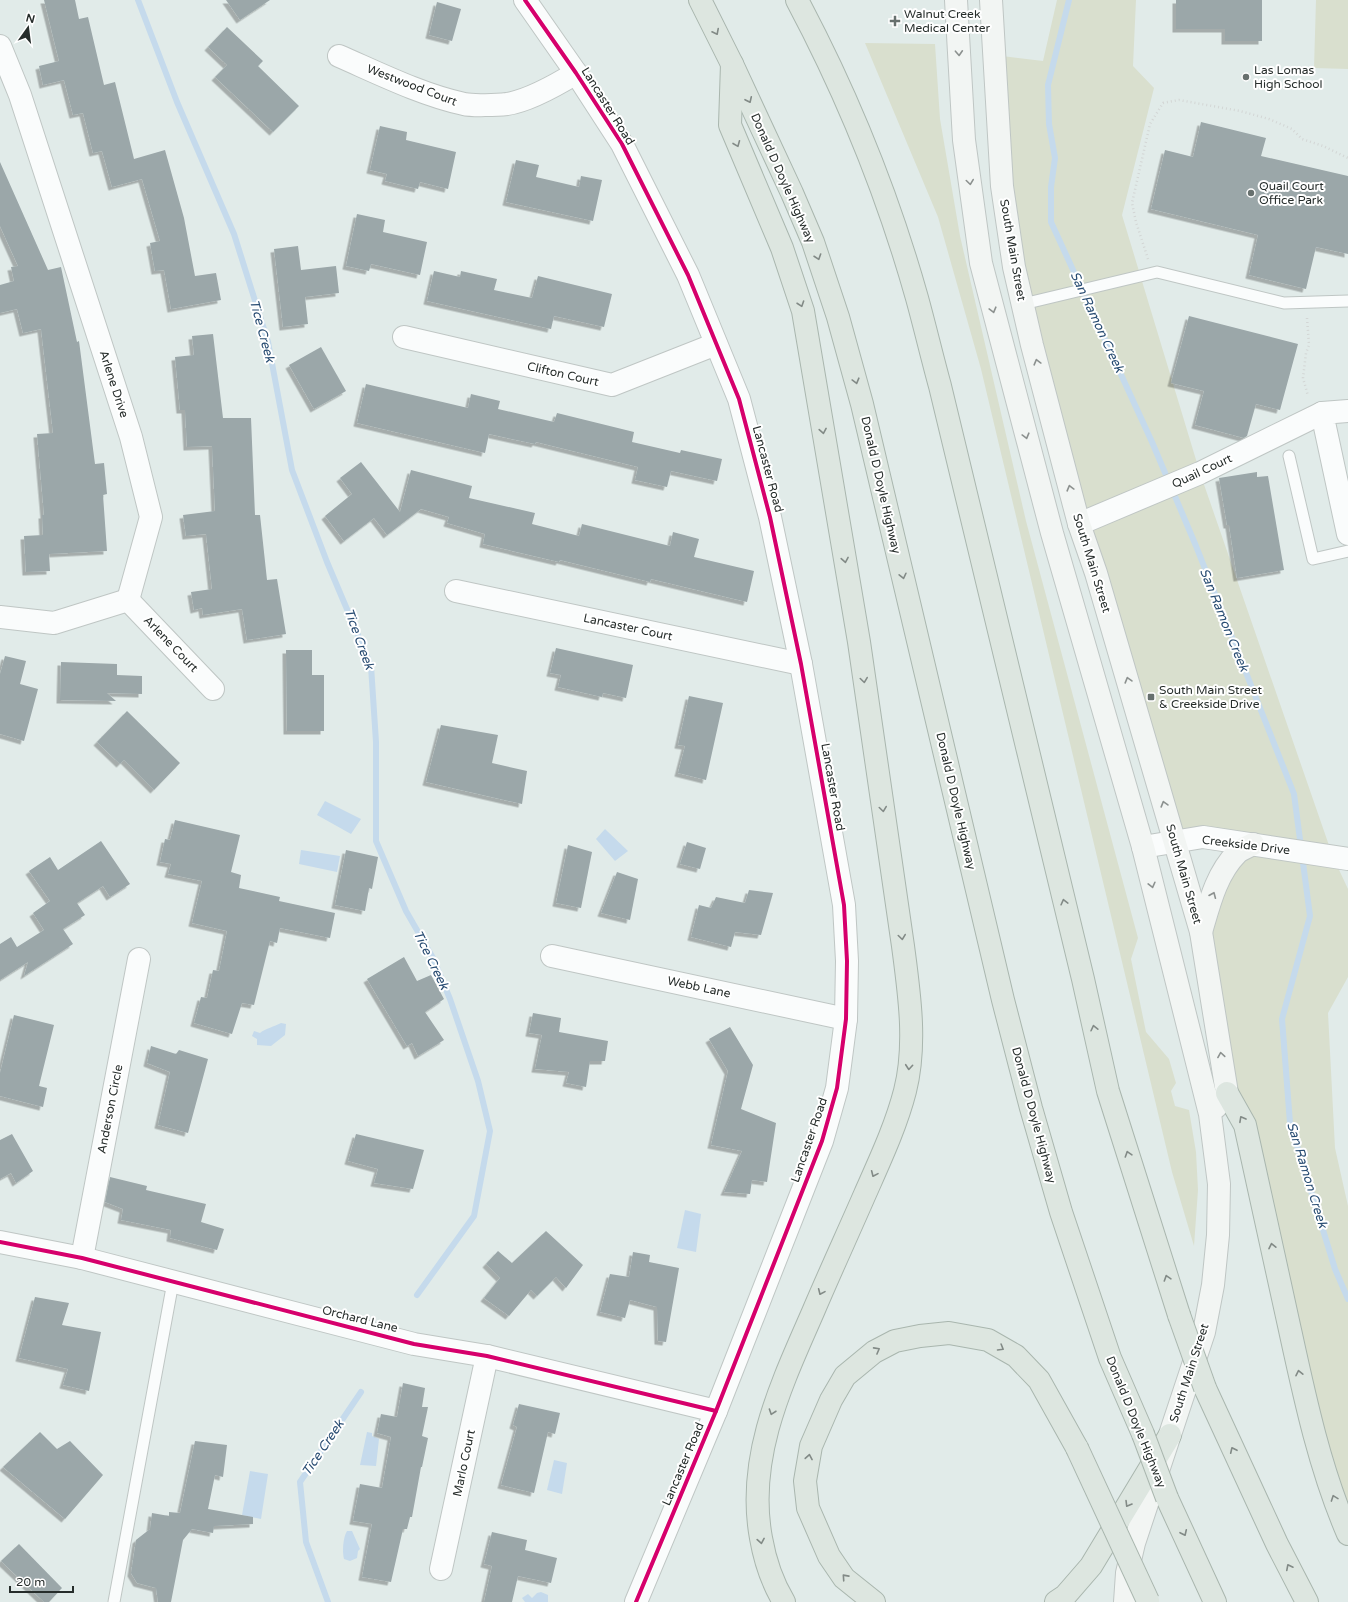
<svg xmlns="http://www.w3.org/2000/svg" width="1348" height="1602" font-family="'Varela Round',sans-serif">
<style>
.green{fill:#d9dfce}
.water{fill:#c5daec}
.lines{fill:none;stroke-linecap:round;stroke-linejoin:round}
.stream{stroke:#c5daec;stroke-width:6}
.building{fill:#9ba7a9;filter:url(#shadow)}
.service-casing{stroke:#bfc6c4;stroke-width:13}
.minor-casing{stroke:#bfc6c4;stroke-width:24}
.secondary-casing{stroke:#bfc6c4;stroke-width:24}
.motorway-casing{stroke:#a9b6ae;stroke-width:24}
.path{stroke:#d3d6d5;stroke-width:2.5;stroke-dasharray:1 3;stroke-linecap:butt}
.service{stroke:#fafcfc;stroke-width:11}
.minor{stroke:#fafcfc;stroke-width:22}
.secondary{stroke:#f2f5f3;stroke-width:22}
.motorway{stroke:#dde6e0;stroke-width:22}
.motorway-bridge-casing{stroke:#a9b6ae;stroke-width:24;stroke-linecap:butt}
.motorway-bridge{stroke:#dde6e0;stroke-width:22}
.cycleway-casing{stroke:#fff;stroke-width:6}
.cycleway{stroke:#d6006c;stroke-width:4}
.oneway{stroke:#828a86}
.oneway2{stroke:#8c918f}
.poi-dot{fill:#67706e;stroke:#fff;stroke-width:1.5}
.labels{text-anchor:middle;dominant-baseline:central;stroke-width:4;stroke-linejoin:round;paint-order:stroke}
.poi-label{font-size:12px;fill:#262d2b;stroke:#fff;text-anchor:start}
.street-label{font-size:12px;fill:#262d2b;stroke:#fff}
.water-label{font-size:13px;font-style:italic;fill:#284c72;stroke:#fff}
</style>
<defs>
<filter id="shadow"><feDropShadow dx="-3.5" dy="3.5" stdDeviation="0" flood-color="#0004"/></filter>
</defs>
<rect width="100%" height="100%" fill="#e1ebe9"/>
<!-- green -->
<g class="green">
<path d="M1057 0H1136L1133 66 1154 88 1122 215 1200 473 1333 857 1348 889V977L1328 1013 1335 1148 1348 1206V1534L1328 1482 1201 932 1237 853 1175 842 1032 345 994 55 1043 61Z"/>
<path d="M1316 0H1348V69L1314 68Z"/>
<path d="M865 43 935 44 940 119 960 236 1026 521 1138 938 1131 959 1146 1032 1169 1059 1176 1083 1171 1091 1175 1106 1189 1110 1196 1152 1198 1190 1194 1246 1172 1172 981 369 938 217Z"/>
</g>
<!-- water -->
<g class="water">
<path d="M325 801 361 819 351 834 317 815Z"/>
<path d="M605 829 628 851 615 861 596 839Z"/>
<path d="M301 850 340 856 337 872 299 864Z"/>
<path d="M281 1023 286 1024 285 1035 271 1046 257 1045V1039L252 1036 254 1031 260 1033C266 1028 274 1027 281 1023Z"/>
<path d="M685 1210 701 1214 696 1252 677 1248Z"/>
<path d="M367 1432 372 1433V1436L379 1439 376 1466 360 1465Z"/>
<path d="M554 1460 567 1463 562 1494 547 1490Z"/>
<path d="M250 1471 268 1474 261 1519 242 1515Z"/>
<path d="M347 1531H352L360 1549 358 1551 357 1558 350 1561 344 1559C342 1552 343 1537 347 1531Z"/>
<path d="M541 1592 548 1595V1602H525L522 1598 528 1594 532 1598 537 1593Z"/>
</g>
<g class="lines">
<!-- stream -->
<g class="stream">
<path d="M138 0 177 102 234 234 268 342 292 470 327 562 371 666 376 742V841L406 911 433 958 450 999 478 1081 490 1131 474 1216 417 1295"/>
<path d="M1069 0 1048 85 1049 124 1055 158 1051 187V222L1152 442 1196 546 1294 794 1310 916 1282 1019 1290 1123 1335 1269 1348 1299"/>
<path d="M328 1602 306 1542 300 1482 361 1392"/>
</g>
</g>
<!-- building -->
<g class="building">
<path d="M44 0H75L79 19 88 17 104 85 115 82 134 159 165 150 184 218 195 276 216 273 221 300 171 309 164 270 155 271 150 243 160 241 142 179 112 187 102 151 93 153 83 113 73 115 64 80 43 85 39 66 59 61Z"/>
<path d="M226 0H270L240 20Z"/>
<path d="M1176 0H1262V41H1225V29H1176Z"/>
<path d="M437 2 461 9 452 41 429 35Z"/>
<path d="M227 27 263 61 258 66 299 106 273 132 215 77 227 65 208 47Z"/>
<path d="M1201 122 1266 138 1261 156 1348 176V254L1316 247 1306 289 1249 275 1258 235 1151 209 1165 150 1193 157Z"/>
<path d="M380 126 407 132 406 140 456 152 448 189 420 182 418 189 385 181 387 174 370 170Z"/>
<path d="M516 160 539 165 536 177 579 187 581 176 602 180 593 221 506 202Z"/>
<path d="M0 162 48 270 61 267 77 342 79 341 95 464 104 463 107 494 103 495 107 551 49 554 50 571 26 572 24 536 43 535 42 515H44L37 434 53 433 41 329 23 333 17 309 0 313V285L14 281 11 267 18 266 0 226Z"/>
<path d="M357 214 385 220 383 232 427 242 420 275 371 264 369 271 346 266Z"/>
<path d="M298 246 301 270 336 266 339 293 305 297 308 324 283 327 274 249Z"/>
<path d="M434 271 460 277 461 271 497 279 494 290 532 298 538 276 612 294 604 327 554 316 551 329 427 301Z"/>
<path d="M1189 316 1298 344 1280 410 1256 404 1247 436 1244 438 1195 425 1204 391 1171 383Z"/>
<path d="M213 334 223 418H251L255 515H260L267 580 277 579 286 634 247 640 242 609 203 615 202 608 194 610 191 592 212 589 206 534 186 536 183 515 215 511 212 446 187 447 185 410H180L175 357 194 355 192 336Z"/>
<path d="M321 347 346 391 314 409 289 365Z"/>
<path d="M366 384 468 408 471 394 500 401 498 409 554 422 557 413 634 432 632 442 680 453 681 450 722 459 717 481 671 471 667 487 635 480 638 467 536 442 535 444 489 434 485 453 357 423Z"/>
<path d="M361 462 400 512 411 470 472 486 469 498 535 513 532 524 579 536 582 524 670 546 673 532 699 539 694 557 754 571 747 602 651 579 650 582 560 560 559 562 483 544 485 534 447 523 449 517 421 509 387 535 374 518 344 541 325 516 352 494 340 478Z"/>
<path d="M1257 472V477L1268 476 1284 570 1237 578 1229 525H1227L1219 478Z"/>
<path d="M556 648 633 665 626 698 603 693 602 697 558 687 561 675 550 673Z"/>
<path d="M286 650H312V675H324V731H287Z"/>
<path d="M5 656 26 661 20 684 38 689 24 741 0 734V674Z"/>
<path d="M61 662 117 664V675L142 676V694L107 693 116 701 60 700Z"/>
<path d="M689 696 723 703 706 780 678 773 685 746 678 745Z"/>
<path d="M127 711 180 763 154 790 124 760 120 764 97 742Z"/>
<path d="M441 725 498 735 492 763 527 771 522 804 426 782Z"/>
<path d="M175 820 240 835 231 872 241 875 239 888 280 897 279 901 335 913 330 938 280 928 277 943 270 941 254 1005 242 1003 232 1034 194 1023 201 997 207 998 213 970 219 971 227 931 192 923 202 881 168 874 171 864 160 862 165 839 170 840Z"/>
<path d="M101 841 130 884 110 897 103 886 77 903 85 915 63 929 73 944 24 976 28 962 0 980V944L11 937 17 947 44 930 33 913 50 901 29 871 50 857 58 870Z"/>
<path d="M687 842 706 848 700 869 680 864Z"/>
<path d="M568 845 592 852 581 908 556 903Z"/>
<path d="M346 850 378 857 372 889 369 888 365 911 335 905Z"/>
<path d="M617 872 638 879 630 920 601 913Z"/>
<path d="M749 890 773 893 761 935 735 932 731 947 691 937 699 905 711 908 716 897 745 903Z"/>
<path d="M404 957 417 981 431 975 444 999 425 1012 444 1040 418 1056 412 1043 407 1046 367 979Z"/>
<path d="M533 1013 561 1018 559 1032 608 1041 605 1061H590L586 1087 566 1083 569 1072 535 1069 542 1035 529 1033Z"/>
<path d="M14 1015 54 1025 39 1086 47 1088 43 1107 0 1096V1073Z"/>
<path d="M730 1027 753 1065 741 1109 776 1123 767 1182 752 1180 750 1194 724 1192 742 1151 711 1145 728 1071 709 1039Z"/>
<path d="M151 1046 176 1054 179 1050 208 1059 188 1133 158 1125 170 1072 147 1063Z"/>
<path d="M12 1134 33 1171 16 1183 11 1173 0 1179V1140Z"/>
<path d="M356 1134 424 1150 413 1189 374 1183 378 1169 348 1161Z"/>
<path d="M110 1177 147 1186 146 1190 206 1204 201 1222 224 1229 217 1250 170 1238 171 1230 121 1220 123 1209 105 1202Z"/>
<path d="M546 1231 583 1265 566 1288 556 1277 537 1296 531 1290 509 1316 484 1298 500 1278 486 1264 498 1251 512 1263Z"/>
<path d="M633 1252 650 1255 649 1262 679 1268 666 1342 658 1341 657 1307 630 1300 625 1318 600 1312 610 1274 629 1277Z"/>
<path d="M35 1297 69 1303 62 1325 101 1332 89 1391 63 1385 68 1369 19 1358Z"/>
<path d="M403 1383 425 1388 422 1407H428L422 1436 428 1438 422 1467H421L412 1517H410L407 1529H403L391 1582 362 1577 372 1524 353 1521 360 1484 382 1488 391 1437 377 1433 381 1414 397 1417Z"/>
<path d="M519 1404 560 1413 555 1434 548 1432 534 1493 501 1485 517 1427 513 1425Z"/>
<path d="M40 1432 57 1449 70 1441 103 1475 65 1519 3 1467Z"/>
<path d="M195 1441 227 1445 223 1477 215 1475 208 1509 253 1517V1524L214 1526 213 1533 192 1529 183 1540 171 1602H158L156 1588 137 1583 131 1573 136 1540 150 1529 152 1513 169 1516V1512L180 1513Z"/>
<path d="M492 1532 527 1540 525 1550 557 1558 551 1583 518 1576 512 1602H484L492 1566 484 1564Z"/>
<path d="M19 1544 62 1588 49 1602H44L1 1561Z"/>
</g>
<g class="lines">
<!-- service casing -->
<g class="service-casing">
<g id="service">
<path d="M1023 304 1157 272 1284 303 1348 301"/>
<path d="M1289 456 1313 559 1348 551"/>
<path d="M114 1602 173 1282"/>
</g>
</g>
<!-- minor casing -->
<g class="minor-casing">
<g id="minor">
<path d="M525 0 576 73 622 144 688 275 739 399 770 517 801 664 844 905 847 961 846 1019 837 1088 822 1141 716 1411 636 1602"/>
<path d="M0 46 20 95 131 437 151 517 128 600"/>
<path d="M339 56C378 73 422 95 464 104 472 106 498 105 507 104 527 101 558 84 576 73"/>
<path d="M404 337 612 385 716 344"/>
<path d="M1348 411 1322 413 1348 534"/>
<path d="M1079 524 1200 473 1322 413"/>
<path d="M456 591 801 664"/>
<path d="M128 600 213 689"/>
<path d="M0 617 54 623 128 600"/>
<path d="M1143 847 1203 837 1348 859"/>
<path d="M552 956 846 1019"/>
<path d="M0 1242 82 1258 414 1344 487 1356 716 1411"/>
<path d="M82 1258 139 959"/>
<path d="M441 1569 487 1356"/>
</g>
</g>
<!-- secondary casing -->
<g class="secondary-casing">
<g id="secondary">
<path d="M956 0 964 140 981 263 1052 533 1143 847 1210 1114 1219 1184 1218 1235 1213 1285 1204 1332 1134 1543 1127 1573 1125 1602"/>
<path d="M991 0 1002 186 1014 267 1032 345 1079 524 1096 573 1201 932 1227 1093 1216 1107"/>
<path d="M1201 932C1209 905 1216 874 1237 853 1241 849 1248 847 1253 844"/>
</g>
</g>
<!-- motorway casing -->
<g class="motorway-casing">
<g id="motorway">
<path d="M700 0 732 64 792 193 813 242 838 317 862 404 1003 1000 1031 1108 1061 1212 1110 1358 1143 1434"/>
<path d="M797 0C847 94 888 195 917 298 925 327 932 357 940 386L1083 979 1108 1091 1179 1315"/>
<path d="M732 64 730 125 782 248 803 311 859 642 903 946C909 992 917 1044 905 1091 896 1126 880 1160 865 1194 848 1233 830 1272 813 1312 782 1383 746 1457 761 1538 765 1561 772 1582 784 1602"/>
<path d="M1227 1093 1245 1125C1260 1193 1275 1261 1290 1330 1305 1399 1320 1469 1348 1534"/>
<path d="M1205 1388 1277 1544 1307 1602"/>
<path d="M1167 1498 1215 1602"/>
<path d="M874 1602 844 1578 829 1556 808 1508 805 1481 811 1446 831 1400 845 1376 874 1352 895 1341 920 1336 949 1333 988 1340 1016 1356 1039 1380 1077 1448"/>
<path d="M1056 1602 1065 1596 1091 1566 1170 1435"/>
</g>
</g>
<!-- path -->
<g class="path">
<path d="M1148 259 1136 222 1132 203 1150 124 1163 103 1179 100 1240 111 1269 119 1292 129 1302 139 1323 146 1348 158"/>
<path d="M1307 318 1309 345 1306 353 1303 378 1308 396"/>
</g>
<!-- service -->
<use href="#service" class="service"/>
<!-- minor -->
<use href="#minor" class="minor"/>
<!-- secondary -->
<use href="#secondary" class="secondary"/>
<!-- motorway -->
<use href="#motorway" class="motorway"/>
<!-- motorway-bridge casing -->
<g class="motorway-bridge-casing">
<g id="motorway-bridge">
<path d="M1179 1315 1205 1388"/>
<path d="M1143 1434 1167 1498"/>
<path d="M1077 1448 1148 1601"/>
</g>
</g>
<!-- motorway-bridge -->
<use href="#motorway-bridge" class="motorway-bridge"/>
<!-- cycleway casing -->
<g class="cycleway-casing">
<g id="cycleway">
<path d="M525 0 576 73 622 144 688 275 739 399 770 517 801 664 844 905 847 961 846 1019 837 1088 822 1141 716 1411 636 1602"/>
<path d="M0 1242 82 1258 414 1344 487 1356 716 1411"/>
</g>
</g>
<!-- cycleway -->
<use href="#cycleway" class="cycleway"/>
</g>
<!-- one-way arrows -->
<defs><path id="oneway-chevron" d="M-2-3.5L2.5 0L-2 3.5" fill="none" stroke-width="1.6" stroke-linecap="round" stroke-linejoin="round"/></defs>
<g class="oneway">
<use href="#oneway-chevron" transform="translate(716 32) rotate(63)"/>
<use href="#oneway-chevron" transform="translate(749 100) rotate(65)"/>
<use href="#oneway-chevron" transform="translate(737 144) rotate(68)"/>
<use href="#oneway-chevron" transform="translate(818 257) rotate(71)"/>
<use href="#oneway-chevron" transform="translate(801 304) rotate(71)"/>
<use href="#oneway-chevron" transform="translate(856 381) rotate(75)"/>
<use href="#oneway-chevron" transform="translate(823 431) rotate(80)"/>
<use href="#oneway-chevron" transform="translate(845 560) rotate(80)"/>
<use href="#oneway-chevron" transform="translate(903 576) rotate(77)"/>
<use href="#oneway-chevron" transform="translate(864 680) rotate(82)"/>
<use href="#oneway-chevron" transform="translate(883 809) rotate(82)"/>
<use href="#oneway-chevron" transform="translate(1064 902) rotate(-104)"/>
<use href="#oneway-chevron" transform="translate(902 937) rotate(82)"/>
<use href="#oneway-chevron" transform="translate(1094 1028) rotate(-103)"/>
<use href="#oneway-chevron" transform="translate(909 1067) rotate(95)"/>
<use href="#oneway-chevron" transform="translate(1242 1119) rotate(-119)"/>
<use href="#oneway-chevron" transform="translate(1128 1154) rotate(-108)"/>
<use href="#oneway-chevron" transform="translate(874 1174) rotate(114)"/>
<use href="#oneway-chevron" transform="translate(1272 1246) rotate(-102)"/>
<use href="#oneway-chevron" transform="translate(1167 1278) rotate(-108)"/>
<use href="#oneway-chevron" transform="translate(821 1292) rotate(114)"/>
<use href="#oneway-chevron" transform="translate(1001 1348) rotate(31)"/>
<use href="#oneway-chevron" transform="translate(877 1350) rotate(-29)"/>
<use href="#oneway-chevron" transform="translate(1299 1373) rotate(-102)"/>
<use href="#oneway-chevron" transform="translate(772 1412) rotate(109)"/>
<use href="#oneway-chevron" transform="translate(1233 1450) rotate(-115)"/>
<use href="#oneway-chevron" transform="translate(809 1457) rotate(-80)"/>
<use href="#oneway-chevron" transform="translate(1334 1498) rotate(-110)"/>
<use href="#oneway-chevron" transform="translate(1128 1504) rotate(121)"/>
<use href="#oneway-chevron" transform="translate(1184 1533) rotate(65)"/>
<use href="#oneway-chevron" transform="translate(761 1541) rotate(80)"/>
<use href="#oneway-chevron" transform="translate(1289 1567) rotate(-117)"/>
<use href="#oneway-chevron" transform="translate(845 1577) rotate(-132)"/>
</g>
<g class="oneway2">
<use href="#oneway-chevron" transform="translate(959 53) rotate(87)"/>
<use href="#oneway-chevron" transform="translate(970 182) rotate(82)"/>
<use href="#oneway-chevron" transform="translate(993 310) rotate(75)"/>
<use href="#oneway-chevron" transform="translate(1037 362) rotate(-105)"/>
<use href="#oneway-chevron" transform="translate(1026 436) rotate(75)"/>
<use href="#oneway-chevron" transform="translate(1070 488) rotate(-105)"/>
<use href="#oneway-chevron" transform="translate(1128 680) rotate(-106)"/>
<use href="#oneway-chevron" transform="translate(1164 804) rotate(-106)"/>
<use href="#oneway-chevron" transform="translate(1152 885) rotate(76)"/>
<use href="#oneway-chevron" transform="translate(1213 895) rotate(-67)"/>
<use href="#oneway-chevron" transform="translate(1221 1055) rotate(-99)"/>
</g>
<!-- markers -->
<g class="poi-dot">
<path d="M893 15h4v4h4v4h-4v4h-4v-4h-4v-4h4z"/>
<circle cx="1246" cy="77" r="4"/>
<circle cx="1251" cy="193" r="4"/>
<rect x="1147" y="693" width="8" height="8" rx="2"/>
</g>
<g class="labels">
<!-- poi labels -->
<g class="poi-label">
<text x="904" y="14">Walnut Creek<tspan x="904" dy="14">Medical Center</tspan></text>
<text x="1254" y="70">Las Lomas<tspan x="1254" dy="14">High School</tspan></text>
<text x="1259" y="186">Quail Court<tspan x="1259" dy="14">Office Park</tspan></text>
<text x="1159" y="690">South Main Street<tspan x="1159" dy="14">&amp; Creekside Drive</tspan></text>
</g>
<!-- street labels -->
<g class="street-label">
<text transform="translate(412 85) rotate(21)">Westwood Court</text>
<text transform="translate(608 106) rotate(58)">Lancaster Road</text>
<text transform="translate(783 178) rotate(66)">Donald D Doyle Highway</text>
<text transform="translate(1013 250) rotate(80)">South Main Street</text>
<text transform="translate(563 374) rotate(13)">Clifton Court</text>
<text transform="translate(114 384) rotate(72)">Arlene Drive</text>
<text transform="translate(768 469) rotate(75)">Lancaster Road</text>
<text transform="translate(1202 471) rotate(-25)">Quail Court</text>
<text transform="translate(881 485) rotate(77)">Donald D Doyle Highway</text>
<text transform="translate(1092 563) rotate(73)">South Main Street</text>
<text transform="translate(628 627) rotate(12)">Lancaster Court</text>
<text transform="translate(171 644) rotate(46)">Arlene Court</text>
<text transform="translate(833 787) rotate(80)">Lancaster Road</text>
<text transform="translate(956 801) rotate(77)">Donald D Doyle Highway</text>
<text transform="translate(1246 845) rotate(7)">Creekside Drive</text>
<text transform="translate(1184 874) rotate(74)">South Main Street</text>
<text transform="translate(699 987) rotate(12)">Webb Lane</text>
<text transform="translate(110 1109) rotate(-79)">Anderson Circle</text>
<text transform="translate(1034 1115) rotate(75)">Donald D Doyle Highway</text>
<text transform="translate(809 1140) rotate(-71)">Lancaster Road</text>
<text transform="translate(360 1319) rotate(14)">Orchard Lane</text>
<text transform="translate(1189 1373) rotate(-72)">South Main Street</text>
<text transform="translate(1136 1422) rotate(68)">Donald D Doyle Highway</text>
<text transform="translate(464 1463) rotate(-78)">Marlo Court</text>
<text transform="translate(683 1464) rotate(-67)">Lancaster Road</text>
</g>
<!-- water labels -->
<g class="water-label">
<text transform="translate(1097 322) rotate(65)">San Ramon Creek</text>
<text transform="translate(262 331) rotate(75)">Tice Creek</text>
<text transform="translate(1224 620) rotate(68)">San Ramon Creek</text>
<text transform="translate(359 639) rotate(70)">Tice Creek</text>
<text transform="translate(431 960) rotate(64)">Tice Creek</text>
<text transform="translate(1307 1175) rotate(73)">San Ramon Creek</text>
<text transform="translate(323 1448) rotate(-56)">Tice Creek</text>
</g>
</g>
<!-- north arrow -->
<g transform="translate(28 28) rotate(14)" stroke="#ffffff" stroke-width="3" paint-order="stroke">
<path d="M0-3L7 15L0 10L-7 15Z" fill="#262d2b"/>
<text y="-6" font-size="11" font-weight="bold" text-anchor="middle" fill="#262d2b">N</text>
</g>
<!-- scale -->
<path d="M10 1586v6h63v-6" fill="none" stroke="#262d2b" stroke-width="2"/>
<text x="16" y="1586" font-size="12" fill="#262d2b" stroke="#ffffff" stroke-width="3" paint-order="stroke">20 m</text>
</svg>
